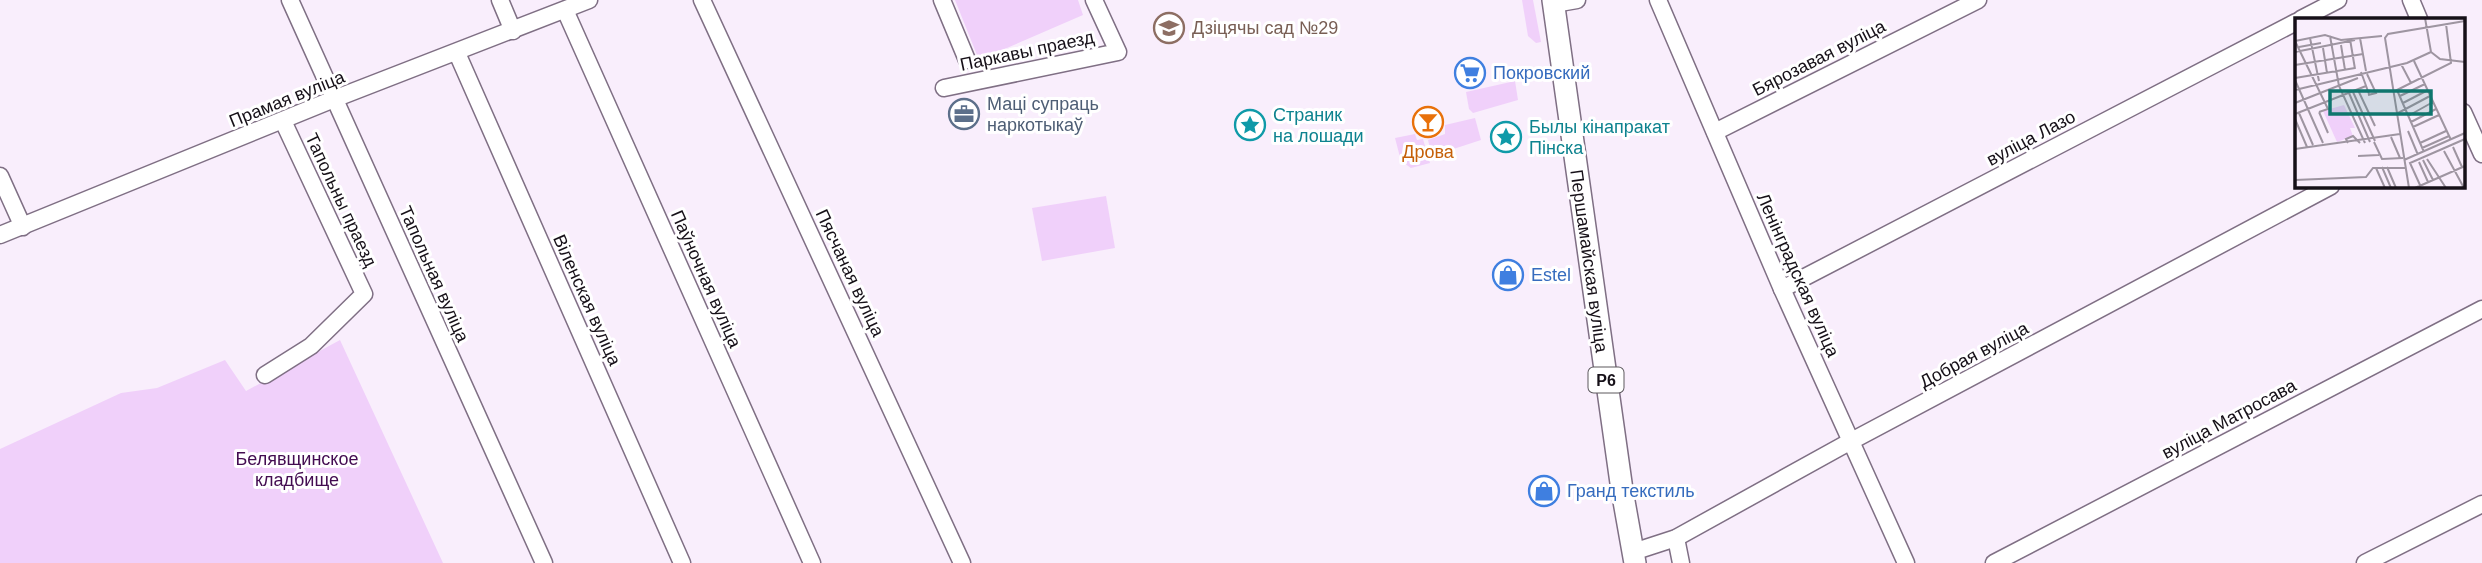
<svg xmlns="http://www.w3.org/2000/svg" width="2482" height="563" font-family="Arial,sans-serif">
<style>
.green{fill:#f0d0fa}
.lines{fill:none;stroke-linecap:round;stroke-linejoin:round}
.minor-casing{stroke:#7f6f84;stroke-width:19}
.major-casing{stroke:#7f6f84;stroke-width:24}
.minor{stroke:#fff;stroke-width:16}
.major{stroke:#fff;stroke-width:21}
.labels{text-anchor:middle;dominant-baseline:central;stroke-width:6;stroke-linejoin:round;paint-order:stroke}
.shield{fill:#fff;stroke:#5c585d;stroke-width:2}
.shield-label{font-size:16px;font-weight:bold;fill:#161018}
.education-label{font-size:18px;fill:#785e54;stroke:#fff;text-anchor:start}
.street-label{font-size:18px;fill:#161018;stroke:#fff}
.shop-label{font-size:18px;fill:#366cbe;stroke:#fff;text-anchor:start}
.service-label{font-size:18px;fill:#4e5e75;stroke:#fff;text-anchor:start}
.culture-label{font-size:18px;fill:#0d838f;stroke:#fff;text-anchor:start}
.food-label{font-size:18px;fill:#c56008;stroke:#fff}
.park-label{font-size:18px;fill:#430c51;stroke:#fff}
.inset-road{fill:none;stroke:#9e95a1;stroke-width:2}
.view{fill:#0f766e;fill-opacity:0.15;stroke:#0f766e;stroke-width:3.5}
.inset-edge{fill:none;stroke:#161018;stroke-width:3.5}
</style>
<rect width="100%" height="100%" fill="#f9eefc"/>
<!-- green -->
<g class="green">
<path d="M955 0H1078L1083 15 979 60Z"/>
<path d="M1522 0H1533L1541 42 1536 43 1528 36Z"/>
<path d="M1515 81 1518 100 1473 113 1469 109 1466 92Z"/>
<path d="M1475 118 1481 140 1432 156 1428 140 1445 134V125Z"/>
<path d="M1415 134 1417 140 1423 139 1430 163 1411 168 1401 161 1395 138Z"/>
<path d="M1106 196 1115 248 1042 261 1032 208Z"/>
<path d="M340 340 443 563H0V449L121 393 157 388 225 360 246 391Z"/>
</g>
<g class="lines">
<!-- minor casing -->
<g class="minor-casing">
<g id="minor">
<path d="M290 0 544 563"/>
<path d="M500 0 513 31"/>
<path d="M702 0 962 563"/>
<path d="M942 0 967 60"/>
<path d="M1658 0 1782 289 1906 563"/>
<path d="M2411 0 2419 19"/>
<path d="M1554 4 1577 0"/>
<path d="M565 10 812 563"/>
<path d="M2301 19 2338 0"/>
<path d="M457 53 682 563"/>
<path d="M944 88 1118 52 1094 0"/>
<path d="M2463 112 2482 154"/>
<path d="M1715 132 1978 0"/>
<path d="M0 176 23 227"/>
<path d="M0 235 334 99 589 0"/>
<path d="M1782 289 2296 22"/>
<path d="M265 375 311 346 364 294 283 121"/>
<path d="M1676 538 1681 563"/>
<path d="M1633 552 1676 538 1842 446 2331 186"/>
<path d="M1994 563 2482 309"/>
<path d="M2365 563 2482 504"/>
</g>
</g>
<!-- major casing -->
<g class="major-casing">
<path id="major" d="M1553 0 1622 490 1635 563"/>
</g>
<!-- minor -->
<use href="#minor" class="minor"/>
<!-- major -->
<use href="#major" class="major"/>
</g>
<!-- icons -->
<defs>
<g id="school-ring" transform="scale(1.575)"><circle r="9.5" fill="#fff" stroke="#8d6e63" stroke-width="1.5"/><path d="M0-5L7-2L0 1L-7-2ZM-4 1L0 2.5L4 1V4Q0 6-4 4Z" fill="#8d6e63"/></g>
<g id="supermarket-ring" transform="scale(1.575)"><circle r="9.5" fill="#fff" stroke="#3f7fe0" stroke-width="1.5"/><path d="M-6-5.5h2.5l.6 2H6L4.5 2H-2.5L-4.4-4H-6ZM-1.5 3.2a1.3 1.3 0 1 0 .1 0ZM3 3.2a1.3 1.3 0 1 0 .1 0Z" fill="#3f7fe0"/></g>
<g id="office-ring" transform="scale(1.575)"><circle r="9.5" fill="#fff" stroke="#5c6f8a" stroke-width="1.5"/><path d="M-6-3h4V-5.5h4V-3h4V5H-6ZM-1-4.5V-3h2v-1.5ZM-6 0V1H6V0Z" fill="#5c6f8a"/></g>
<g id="bar-ring" transform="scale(1.575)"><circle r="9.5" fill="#fff" stroke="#e8710a" stroke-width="1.5"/><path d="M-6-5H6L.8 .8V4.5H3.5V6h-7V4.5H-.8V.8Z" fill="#e8710a"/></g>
<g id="sight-ring" transform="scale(1.575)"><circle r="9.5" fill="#fff" stroke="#0f9aa8" stroke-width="1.5"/><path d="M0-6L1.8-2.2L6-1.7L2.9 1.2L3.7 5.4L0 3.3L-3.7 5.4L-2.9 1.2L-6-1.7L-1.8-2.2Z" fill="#0f9aa8"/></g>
<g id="shop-ring" transform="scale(1.575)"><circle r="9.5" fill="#fff" stroke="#3f7fe0" stroke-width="1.5"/><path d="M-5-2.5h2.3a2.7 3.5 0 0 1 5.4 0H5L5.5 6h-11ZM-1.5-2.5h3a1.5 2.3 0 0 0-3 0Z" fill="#3f7fe0"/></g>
</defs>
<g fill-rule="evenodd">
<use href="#school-ring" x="1169" y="28"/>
<use href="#supermarket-ring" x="1470" y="73"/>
<use href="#office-ring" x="964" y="114"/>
<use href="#bar-ring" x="1428" y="122"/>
<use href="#sight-ring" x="1250" y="125"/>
<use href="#sight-ring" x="1506" y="137"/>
<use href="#shop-ring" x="1508" y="275"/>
<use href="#shop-ring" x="1544" y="491"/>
</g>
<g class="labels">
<!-- shield labels -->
<rect class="shield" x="1588.5" y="367.5" width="35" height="25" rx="5"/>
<g class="shield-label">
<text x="1606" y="380">Р6</text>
</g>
<!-- education labels -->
<g class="education-label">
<text x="1192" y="28">Дзіцячы сад №29</text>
</g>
<!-- street labels -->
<g class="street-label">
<text transform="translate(1027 51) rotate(-12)">Паркавы праезд</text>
<text transform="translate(1819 58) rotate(-27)">Бярозавая вуліца</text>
<text transform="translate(287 99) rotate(-22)">Прамая вуліца</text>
<text transform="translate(2031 138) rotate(-28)">вуліца Лазо</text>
<text transform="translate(341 200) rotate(65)">Тапольны праезд</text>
<text transform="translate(1589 261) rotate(82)">Першамайская вуліца</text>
<text transform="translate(850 273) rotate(65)">Пясчаная вуліца</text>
<text transform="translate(434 274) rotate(66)">Тапольная вуліца</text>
<text transform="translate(1798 275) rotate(66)">Ленінградская вуліца</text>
<text transform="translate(706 279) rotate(66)">Паўночная вуліца</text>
<text transform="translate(587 300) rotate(66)">Віленская вуліца</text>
<text transform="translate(1974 355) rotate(-28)">Добрая вуліца</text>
<text transform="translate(2229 419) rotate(-28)">вуліца Матросава</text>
</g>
<!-- shop labels -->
<g class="shop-label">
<text x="1493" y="73">Покровский</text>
<text x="1531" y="275">Estel</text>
<text x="1567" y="491">Гранд текстиль</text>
</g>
<!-- service labels -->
<g class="service-label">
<text x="987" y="104">Маці супраць<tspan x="987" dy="21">наркотыкаў</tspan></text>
</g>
<!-- culture labels -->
<g class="culture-label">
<text x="1273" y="115">Страник<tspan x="1273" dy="21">на лошади</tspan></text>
<text x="1529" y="127">Былы кінапракат<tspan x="1529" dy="21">Пінска</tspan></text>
</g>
<!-- food labels -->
<g class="food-label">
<text x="1428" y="152">Дрова</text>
</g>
<!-- park labels -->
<g class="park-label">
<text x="297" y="459">Белявщинское<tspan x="297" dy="21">кладбище</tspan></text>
</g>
</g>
<!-- overview -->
<g transform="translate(2295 18)">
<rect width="170" height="170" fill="#f9eefc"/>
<path d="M49 87 60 110H55L58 118 42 124 28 93Z" fill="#f0d0fa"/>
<path class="inset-road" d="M130 0 136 34M35 18 44 68 70 125M15 20 24 63M65 20 71 53M55 21 60 51M0 23 33 91 24 94M0 23 30 17 46 22 87 18M46 27 50 52M4 29 26 25M28 30 32 55M0 34 60 22M136 34 145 41 170 44M119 43 156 122M106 46 116 65M0 47 68 36M66 54 74 76M72 56 81 75 73 77M0 60 60 50M0 62 28 125M0 72 112 45 136 34M63 72 80 108M102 72 129 134M100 73 156 45 151 6M58 74 80 123M54 75 75 124M105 78 130 66M0 85 63 60M108 85 133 72M24 94 33 115M4 95 18 127M103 95 135 78M0 96 71 68M113 98 138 84M0 101 12 129M116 104 141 91M118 109 144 97M113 113 123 137M96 119 105 140M79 124 87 141 108 140M53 125 51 121 58 118 65 125M125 125 151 113M158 129 167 149M127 130 154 118M0 131 105 116M149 133 169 170M63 138 84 137M132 141 151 170M109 142 170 115M128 142 138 162M124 144 133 164M87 149 96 170M92 149 101 170M81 150 90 170M0 162 71 159 78 150H110M125 167 115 145 170 121M114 170 90 20 93 16 170 3M120 170 170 148"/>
<path class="view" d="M35 73H136V96H35Z"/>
<rect width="170" height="170" class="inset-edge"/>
</g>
</svg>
